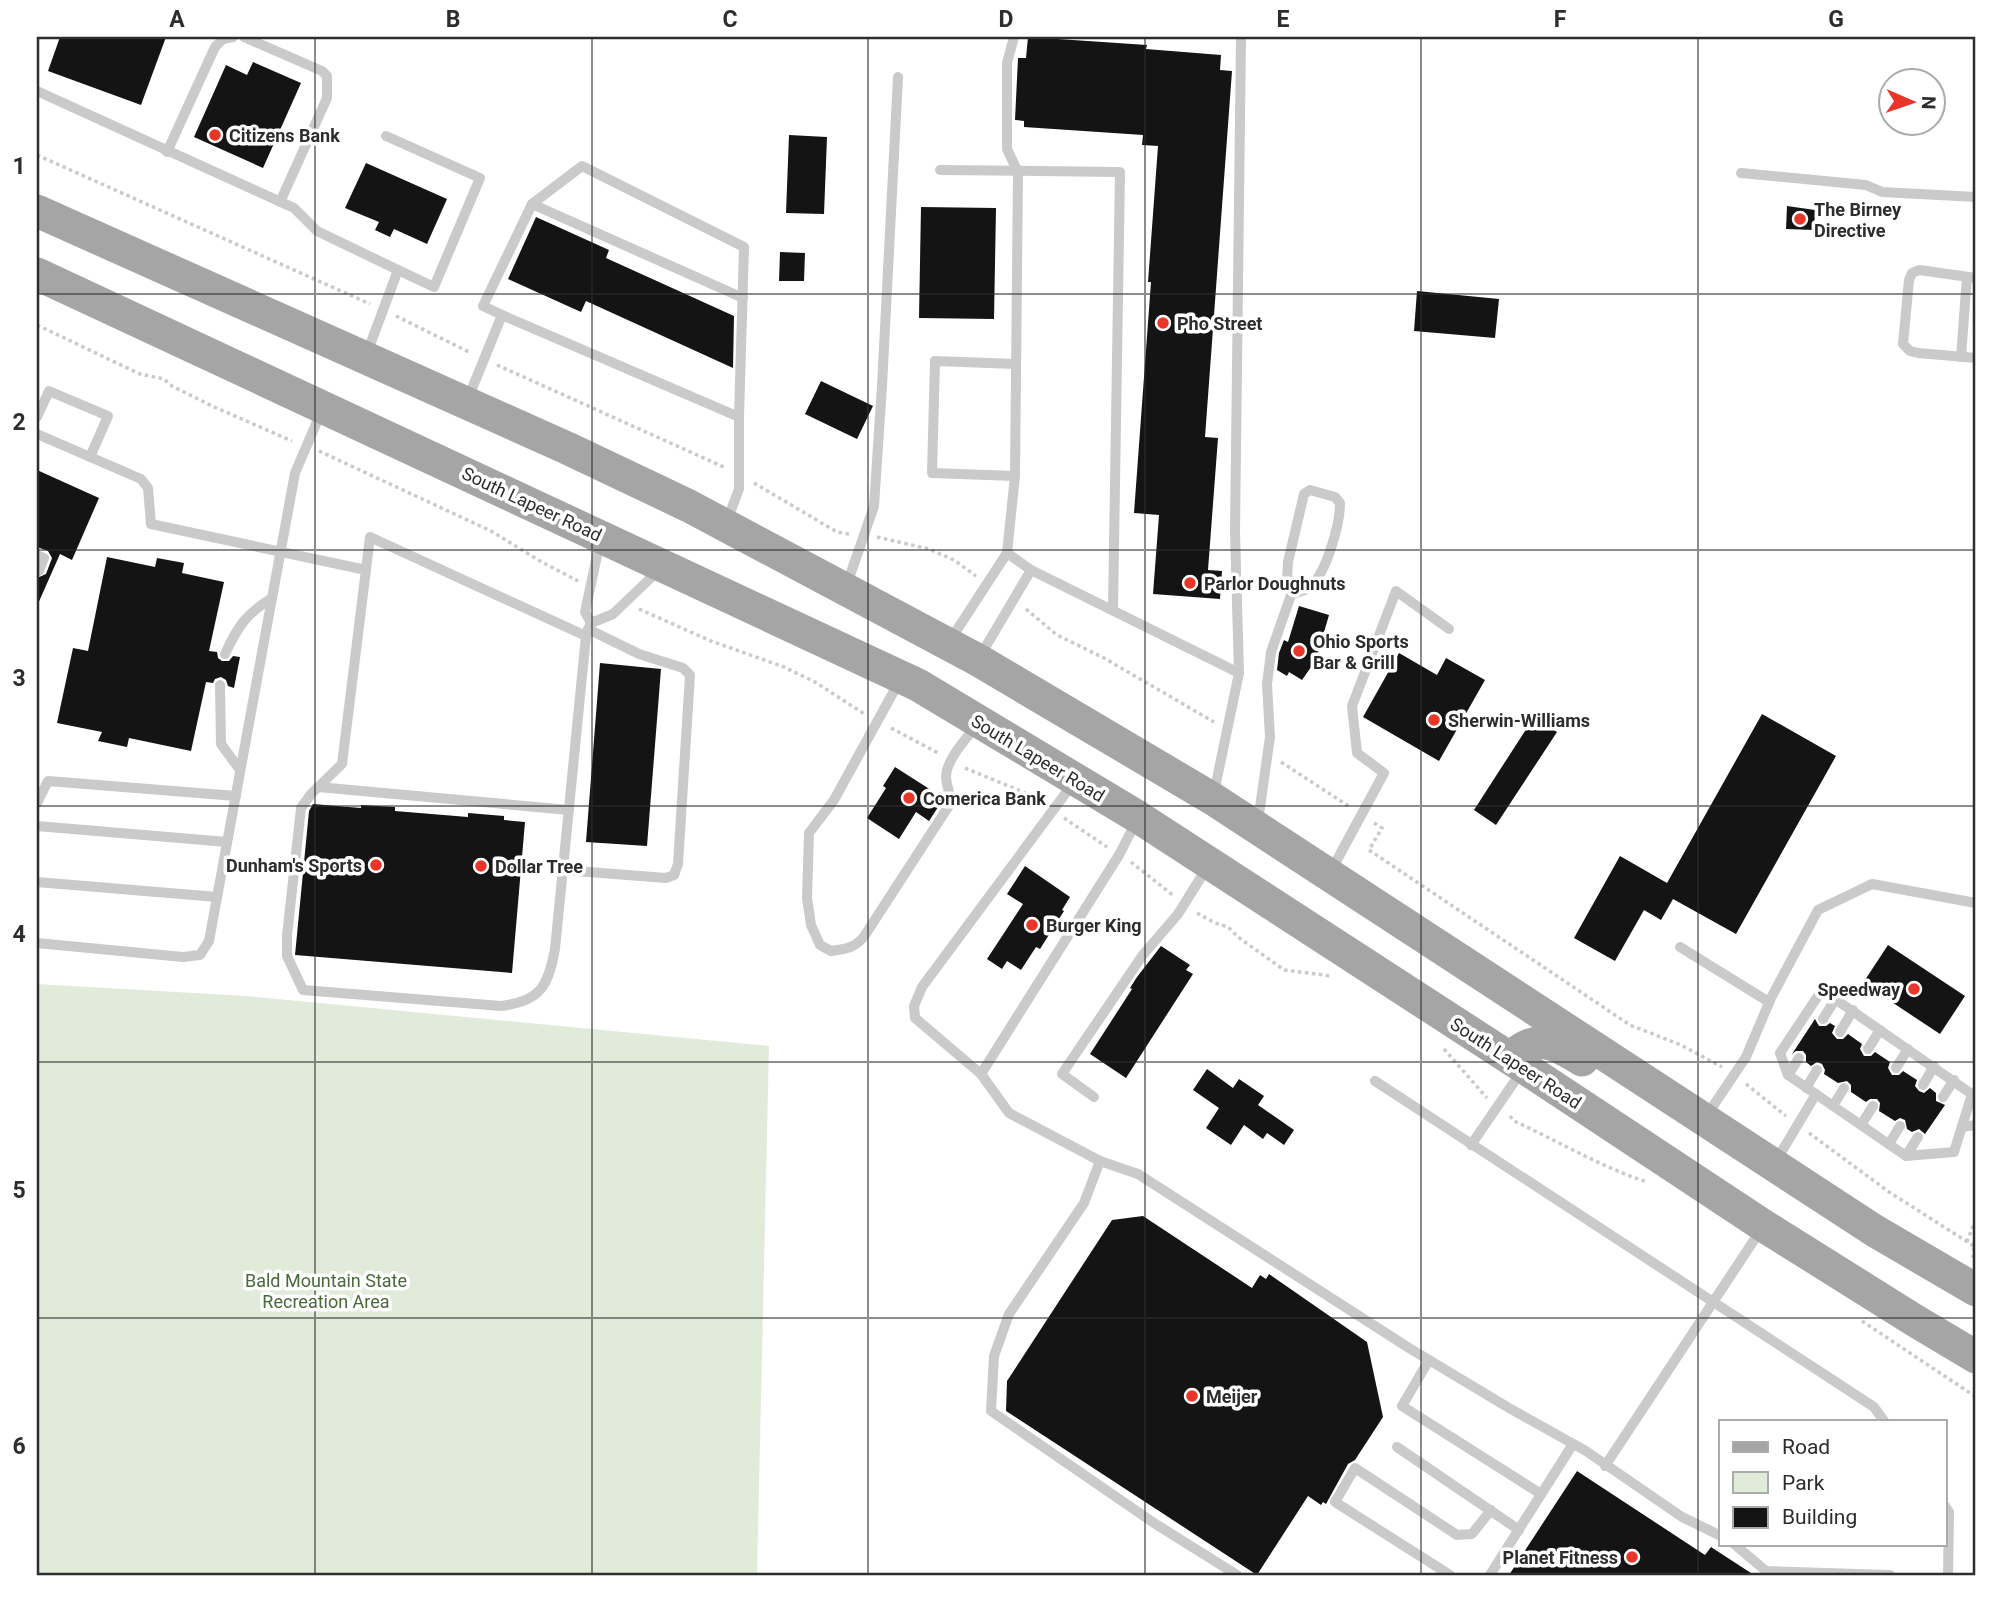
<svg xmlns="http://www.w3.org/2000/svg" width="2013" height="1612" font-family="Roboto,sans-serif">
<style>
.green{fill:#e1ebda}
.building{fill:#141414}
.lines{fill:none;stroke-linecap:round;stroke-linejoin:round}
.path{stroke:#cacaca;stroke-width:3.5;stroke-dasharray:3.5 3.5;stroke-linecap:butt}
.service{stroke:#cacaca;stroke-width:10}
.primary{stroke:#a5a5a5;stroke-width:33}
.grid{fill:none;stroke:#2d2d2d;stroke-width:2;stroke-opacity:0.55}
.poi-dot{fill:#ea3629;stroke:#fff;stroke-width:2.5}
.labels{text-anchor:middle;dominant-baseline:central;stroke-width:7;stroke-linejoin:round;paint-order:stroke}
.poi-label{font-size:18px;font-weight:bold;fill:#2d2d2d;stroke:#fff;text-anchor:start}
.street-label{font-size:18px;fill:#2d2d2d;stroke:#fff}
.park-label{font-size:18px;fill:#496939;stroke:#fff}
.neatline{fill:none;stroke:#2d2d2d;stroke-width:2.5}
.grid-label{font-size:23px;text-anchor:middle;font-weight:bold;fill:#2d2d2d}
</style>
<rect width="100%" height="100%" fill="#fff"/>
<!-- green -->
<path class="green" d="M37 984 246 996 769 1046 757 1575H37Z"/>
<!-- building -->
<g class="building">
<path d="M60 37H166L141 105 48 71Z"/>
<path d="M1028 37 1147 45 1146 49 1221 55 1220 70 1232 71 1205 437 1218 438 1208 570 1222 571 1220 599 1153 594 1159 515 1134 513 1151 282H1148L1158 146 1142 145 1143 135 1024 127V121L1015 120 1018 58H1026Z"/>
<path d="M253 62 301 83 263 168 194 137 226 65 247 75Z"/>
<path d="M789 135 827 137 824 214 786 213Z"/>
<path d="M366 163 447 199 427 244 394 229 390 237 375 230 379 222 345 208Z"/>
<path d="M1787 206 1815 210 1814 230 1786 229Z"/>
<path d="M921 207 996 208 994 319 919 318Z"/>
<path d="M536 217 609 250 606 258 734 316 733 368 586 301 581 312 508 279Z"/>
<path d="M780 252 805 253 804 281H779Z"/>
<path d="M1417 291 1499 299 1495 338 1414 331Z"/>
<path d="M821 381 873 406 857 439 805 414Z"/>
<path d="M37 470 99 498 72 560 60 554 37 606V578L46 574 52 558 48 551 37 547Z"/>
<path d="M107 557 155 567 157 558 184 563 182 573 224 582 209 651 217 652 218 658 222 661H229L233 656 240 657 234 688 228 686 226 680 221 677 215 679 213 683 206 682 191 751 129 738 127 747 98 741 102 732 57 723 73 648 88 651Z"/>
<path d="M1299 606 1329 615 1316 660 1302 680 1289 672 1287 676 1277 670 1279 653 1284 640 1288 642Z"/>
<path d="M1399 653 1437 675 1446 658 1485 680 1439 761 1363 717Z"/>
<path d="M600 663 661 669 647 846 586 842Z"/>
<path d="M1762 714 1836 756 1736 934 1673 899 1661 920 1644 910 1615 961 1574 938 1620 856 1667 883Z"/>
<path d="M1534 717 1557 732 1496 825 1474 810Z"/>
<path d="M895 767 931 790 929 792 942 801 929 821 916 812 899 839 867 818 886 788 883 786Z"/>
<path d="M313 804 361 808V805L395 807V811L468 817V813L504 816V820L525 822 512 973 295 955 309 811Z"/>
<path d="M1025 866 1070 897 1062 910 1064 911 1040 949 1036 947 1021 970 1007 961 1002 969 987 959 1023 904 1007 894Z"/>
<path d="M1888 945 1965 996 1940 1034 1863 983Z"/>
<path d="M1161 946 1190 965 1186 970 1193 974 1126 1078 1090 1054 1132 989 1130 988 1137 977Z"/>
<path d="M1815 1019 1819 1026H1826L1830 1023 1835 1026 1832 1033 1837 1039H1843L1848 1034 1862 1044 1860 1049 1864 1056H1871L1875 1052 1890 1062 1888 1068 1892 1075H1899L1903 1071 1917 1080 1915 1086 1919 1091 1924 1093 1930 1088 1936 1093V1101L1945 1105 1925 1134 1919 1129 1912 1132 1907 1129 1905 1120 1900 1118 1895 1121 1879 1111 1880 1103 1877 1099H1870L1866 1102 1851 1092V1085L1847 1081 1838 1083 1824 1074 1825 1070 1822 1064 1817 1062 1811 1066 1806 1062V1055L1803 1051H1796L1792 1054Z"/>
<path d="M1207 1069 1233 1088 1239 1079 1264 1096 1258 1105 1294 1130 1284 1145 1267 1133 1263 1139 1244 1125 1231 1145 1206 1128 1219 1108 1193 1090Z"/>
<path d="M1143 1216 1252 1288 1260 1275 1266 1279 1269 1274 1367 1342 1383 1417 1355 1460 1348 1464 1326 1504 1323 1502 1321 1505 1308 1496 1257 1575 1006 1411 1007 1381 1112 1220Z"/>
<path d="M1577 1471 1705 1555 1711 1547 1754 1575H1509Z"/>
</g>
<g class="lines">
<!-- path -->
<g class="path">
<path d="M37 155 370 304"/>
<path d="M396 316 471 353"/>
<path d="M37 325 140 374 164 379 172 386 212 406 292 441"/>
<path d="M497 365 726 468"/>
<path d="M319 451 491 531 540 561 578 581"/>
<path d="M754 483 837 532 849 534"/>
<path d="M877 537 929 549 954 560 976 576"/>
<path d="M639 609 711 641 784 667 815 682 866 715"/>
<path d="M1026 609 1057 635 1104 658 1214 722"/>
<path d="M891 728 940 754"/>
<path d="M1281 762 1350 807"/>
<path d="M965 768 1023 792 1040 803"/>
<path d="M1064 818 1107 847"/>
<path d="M1374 823 1382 828 1369 850 1630 1025 1681 1045 1722 1067"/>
<path d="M1131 862 1174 896"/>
<path d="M1197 913 1215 923 1228 927 1238 937 1284 970 1332 976"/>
<path d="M1444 1049 1487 1098"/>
<path d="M1746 1084 1786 1116"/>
<path d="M1510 1116 1514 1121C1558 1141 1601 1167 1647 1182"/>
<path d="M1809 1133 1889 1192 1974 1246"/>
<path d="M1967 1242 1976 1218"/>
<path d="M1973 1258 1974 1246 1976 1247"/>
<path d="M1862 1321 1976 1397"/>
</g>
<!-- service -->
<g class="service">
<path d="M244 37 322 71 327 76V98L280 202"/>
<path d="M1014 37 1007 63V149L1018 172 1015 476 1007 553 1031 570 1239 673"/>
<path d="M37 91 294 208 317 231 398 270 367 353"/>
<path d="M386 136 480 178 434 287 398 270"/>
<path d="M167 152 215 47 223 39 233 37"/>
<path d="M940 170 1120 172 1113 609"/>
<path d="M1741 173 1866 185 1882 192 1976 197"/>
<path d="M532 204 743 298"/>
<path d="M1976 278 1919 270 1912 273 1909 280 1903 344 1910 351 1918 353 1976 358"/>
<path d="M502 315 483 306 532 204 582 166 744 247 739 417"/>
<path d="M1961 357 1967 277"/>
<path d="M467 401 502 315 739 417V489L727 521"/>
<path d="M37 417 49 391 108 416 90 457"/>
<path d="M37 434 141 479 148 488 151 524 366 570"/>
<path d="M1015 476 932 473 935 361 1016 364"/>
<path d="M37 555 44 558 39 571"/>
<path d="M846 587 874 506 882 386 898 77"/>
<path d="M591 623 585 612 600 542"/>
<path d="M586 636 370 537 342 764 311 794 301 808 287 936V956L303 990 501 1006C541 1001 548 986 555 949L586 636 591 623 613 614 659 570"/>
<path d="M949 642 1007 553"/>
<path d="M225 654C238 626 246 614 272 598"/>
<path d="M979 658 1031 570"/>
<path d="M900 680 834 800 809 833 807 898 811 925 820 945 831 951C845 949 856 948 865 935L950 804C951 793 946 786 946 776 947 759 966 739 976 726"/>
<path d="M220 685 221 744 240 770"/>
<path d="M1074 782 922 987 914 1006 915 1018 981 1074 1009 1113 1100 1161"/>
<path d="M318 787 569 810"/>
<path d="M1214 793 1239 673 1235 532 1241 37"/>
<path d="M37 803 48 781 236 796"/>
<path d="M1258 821 1270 737 1267 684 1271 652 1291 595 1287 581 1288 562 1304 494 1310 490 1335 497 1340 503C1340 524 1327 571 1311 586 1306 591 1298 592 1291 595"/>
<path d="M37 826 227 842"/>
<path d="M563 870 666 878 674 875 678 864 690 675 683 668 639 654 588 629"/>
<path d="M1331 871 1384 773 1357 753 1352 706 1396 591 1449 629"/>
<path d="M37 882 217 897"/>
<path d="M37 943 183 957 200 955 209 941 295 473 322 410"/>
<path d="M1680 947 1769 1002"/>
<path d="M1823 1019 1836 998"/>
<path d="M1840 1032 1853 1010"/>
<path d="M1868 1049 1880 1030"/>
<path d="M1896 1068 1908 1049"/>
<path d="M981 1074 1119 855 1137 820"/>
<path d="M1788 1075 1799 1058"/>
<path d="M1375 1081 1874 1407 1884 1421"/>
<path d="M1923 1085 1934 1066"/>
<path d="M1806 1088 1817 1070"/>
<path d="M1972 1094 1954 1152 1906 1156 1788 1075 1780 1053 1822 990 1976 1097"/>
<path d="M1094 1097 1062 1074 1142 956 1178 914 1208 866"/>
<path d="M1943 1097 1954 1080"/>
<path d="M1833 1106 1844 1088"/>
<path d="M1707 1115 1746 1057 1771 998 1818 910 1872 884 1976 903"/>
<path d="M1861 1125 1873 1106"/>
<path d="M1962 1127 1976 1125"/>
<path d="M1889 1144 1900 1126"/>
<path d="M1471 1145 1523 1069"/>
<path d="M1906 1156 1918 1137"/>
<path d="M1776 1161 1816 1094"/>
<path d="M1429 1360 1402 1406 1541 1494"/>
<path d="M1397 1447 1519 1530"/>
<path d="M1605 1466 1762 1228"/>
<path d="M1945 1506 1949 1512 1948 1575"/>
<path d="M1734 1544 1766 1571 1890 1575"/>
<path d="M1237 1575 1154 1523 991 1411 994 1356 1009 1314 1084 1203 1100 1161 1138 1174 1409 1348 1509 1408 1586 1451 1682 1517 1721 1536"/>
<path d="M1450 1575 1335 1502 1355 1468 1457 1535 1472 1534 1491 1510"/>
<path d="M1490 1575 1573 1444"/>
</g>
<!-- primary -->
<g class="primary">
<path d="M37 211 567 448 689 506 978 660 1213 799 1875 1231 1976 1290"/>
<path d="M37 274 918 685 1138 817 1525 1068 1764 1226 1914 1320 1976 1357"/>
<path d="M1510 1058C1537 1033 1553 1042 1582 1060"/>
</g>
</g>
<!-- grid -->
<path class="grid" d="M315 37V1575M592 37V1575M868 37V1575M1145 37V1575M1421 37V1575M1698 37V1575M37 294H1976M37 550H1976M37 806H1976M37 1062H1976M37 1318H1976"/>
<!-- markers -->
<g class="poi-dot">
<circle cx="215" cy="135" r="7"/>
<circle cx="1800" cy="219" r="7"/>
<circle cx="1163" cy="323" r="7"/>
<circle cx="1190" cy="583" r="7"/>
<circle cx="1299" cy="651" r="7"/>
<circle cx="1434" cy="720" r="7"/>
<circle cx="909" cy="798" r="7"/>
<circle cx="376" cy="865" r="7"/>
<circle cx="481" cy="866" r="7"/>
<circle cx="1032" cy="925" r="7"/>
<circle cx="1914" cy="989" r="7"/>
<circle cx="1192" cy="1396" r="7"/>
<circle cx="1632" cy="1557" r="7"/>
</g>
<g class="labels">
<!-- poi labels -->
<g class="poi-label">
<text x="229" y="135">Citizens Bank</text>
<text x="1814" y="209">The Birney<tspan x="1814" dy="21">Directive</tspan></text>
<text x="1177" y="323">Pho Street</text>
<text x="1204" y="583">Parlor Doughnuts</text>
<text x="1313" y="641">Ohio Sports<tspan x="1313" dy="21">Bar &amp; Grill</tspan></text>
<text x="1448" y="720">Sherwin-Williams</text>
<text x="923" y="798">Comerica Bank</text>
<text x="362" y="865" text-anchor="end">Dunham's Sports</text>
<text x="495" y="866">Dollar Tree</text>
<text x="1046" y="925">Burger King</text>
<text x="1900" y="989" text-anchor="end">Speedway</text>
<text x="1206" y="1396">Meijer</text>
<text x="1618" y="1557" text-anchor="end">Planet Fitness</text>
</g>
<!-- street labels -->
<g class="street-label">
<text transform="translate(532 504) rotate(25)">South Lapeer Road</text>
<text transform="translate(1038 758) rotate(31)">South Lapeer Road</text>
<text transform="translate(1516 1063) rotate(33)">South Lapeer Road</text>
</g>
<!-- park labels -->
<g class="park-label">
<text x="326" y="1280">Bald Mountain State<tspan x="326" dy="21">Recreation Area</tspan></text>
</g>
</g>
<!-- border -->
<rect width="2013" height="1612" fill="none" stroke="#ffffff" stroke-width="77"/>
<!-- legend -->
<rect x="1719" y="1420" width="228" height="126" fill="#ffffff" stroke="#ababab" stroke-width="2"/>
<rect x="1733" y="1442" width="35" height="10" fill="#a5a5a5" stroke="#ababab" stroke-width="2"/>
<text x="1782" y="1454" font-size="21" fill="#2d2d2d">Road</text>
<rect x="1733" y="1472" width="35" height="21" fill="#e1ebda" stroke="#ababab" stroke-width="2"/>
<text x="1782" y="1490" font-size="21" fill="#2d2d2d">Park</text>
<rect x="1733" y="1507" width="35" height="21" fill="#141414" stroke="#ababab" stroke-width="2"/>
<text x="1782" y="1524" font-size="21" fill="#2d2d2d">Building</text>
<!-- north arrow -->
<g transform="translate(1912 102) rotate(92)"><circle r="33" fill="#ffffff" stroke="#ababab" stroke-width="2"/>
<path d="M0-5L12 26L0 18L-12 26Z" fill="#ea3629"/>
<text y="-10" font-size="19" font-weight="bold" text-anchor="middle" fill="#2d2d2d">N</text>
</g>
<rect x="38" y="38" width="1936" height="1536" class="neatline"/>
<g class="grid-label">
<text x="177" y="27">A</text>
<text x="453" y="27">B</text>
<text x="730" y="27">C</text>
<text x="1006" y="27">D</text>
<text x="1283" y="27">E</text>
<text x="1560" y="27">F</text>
<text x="1836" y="27">G</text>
<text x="19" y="174">1</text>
<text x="19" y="430">2</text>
<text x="19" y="686">3</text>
<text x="19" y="942">4</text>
<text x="19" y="1198">5</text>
<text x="19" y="1454">6</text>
</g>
</svg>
